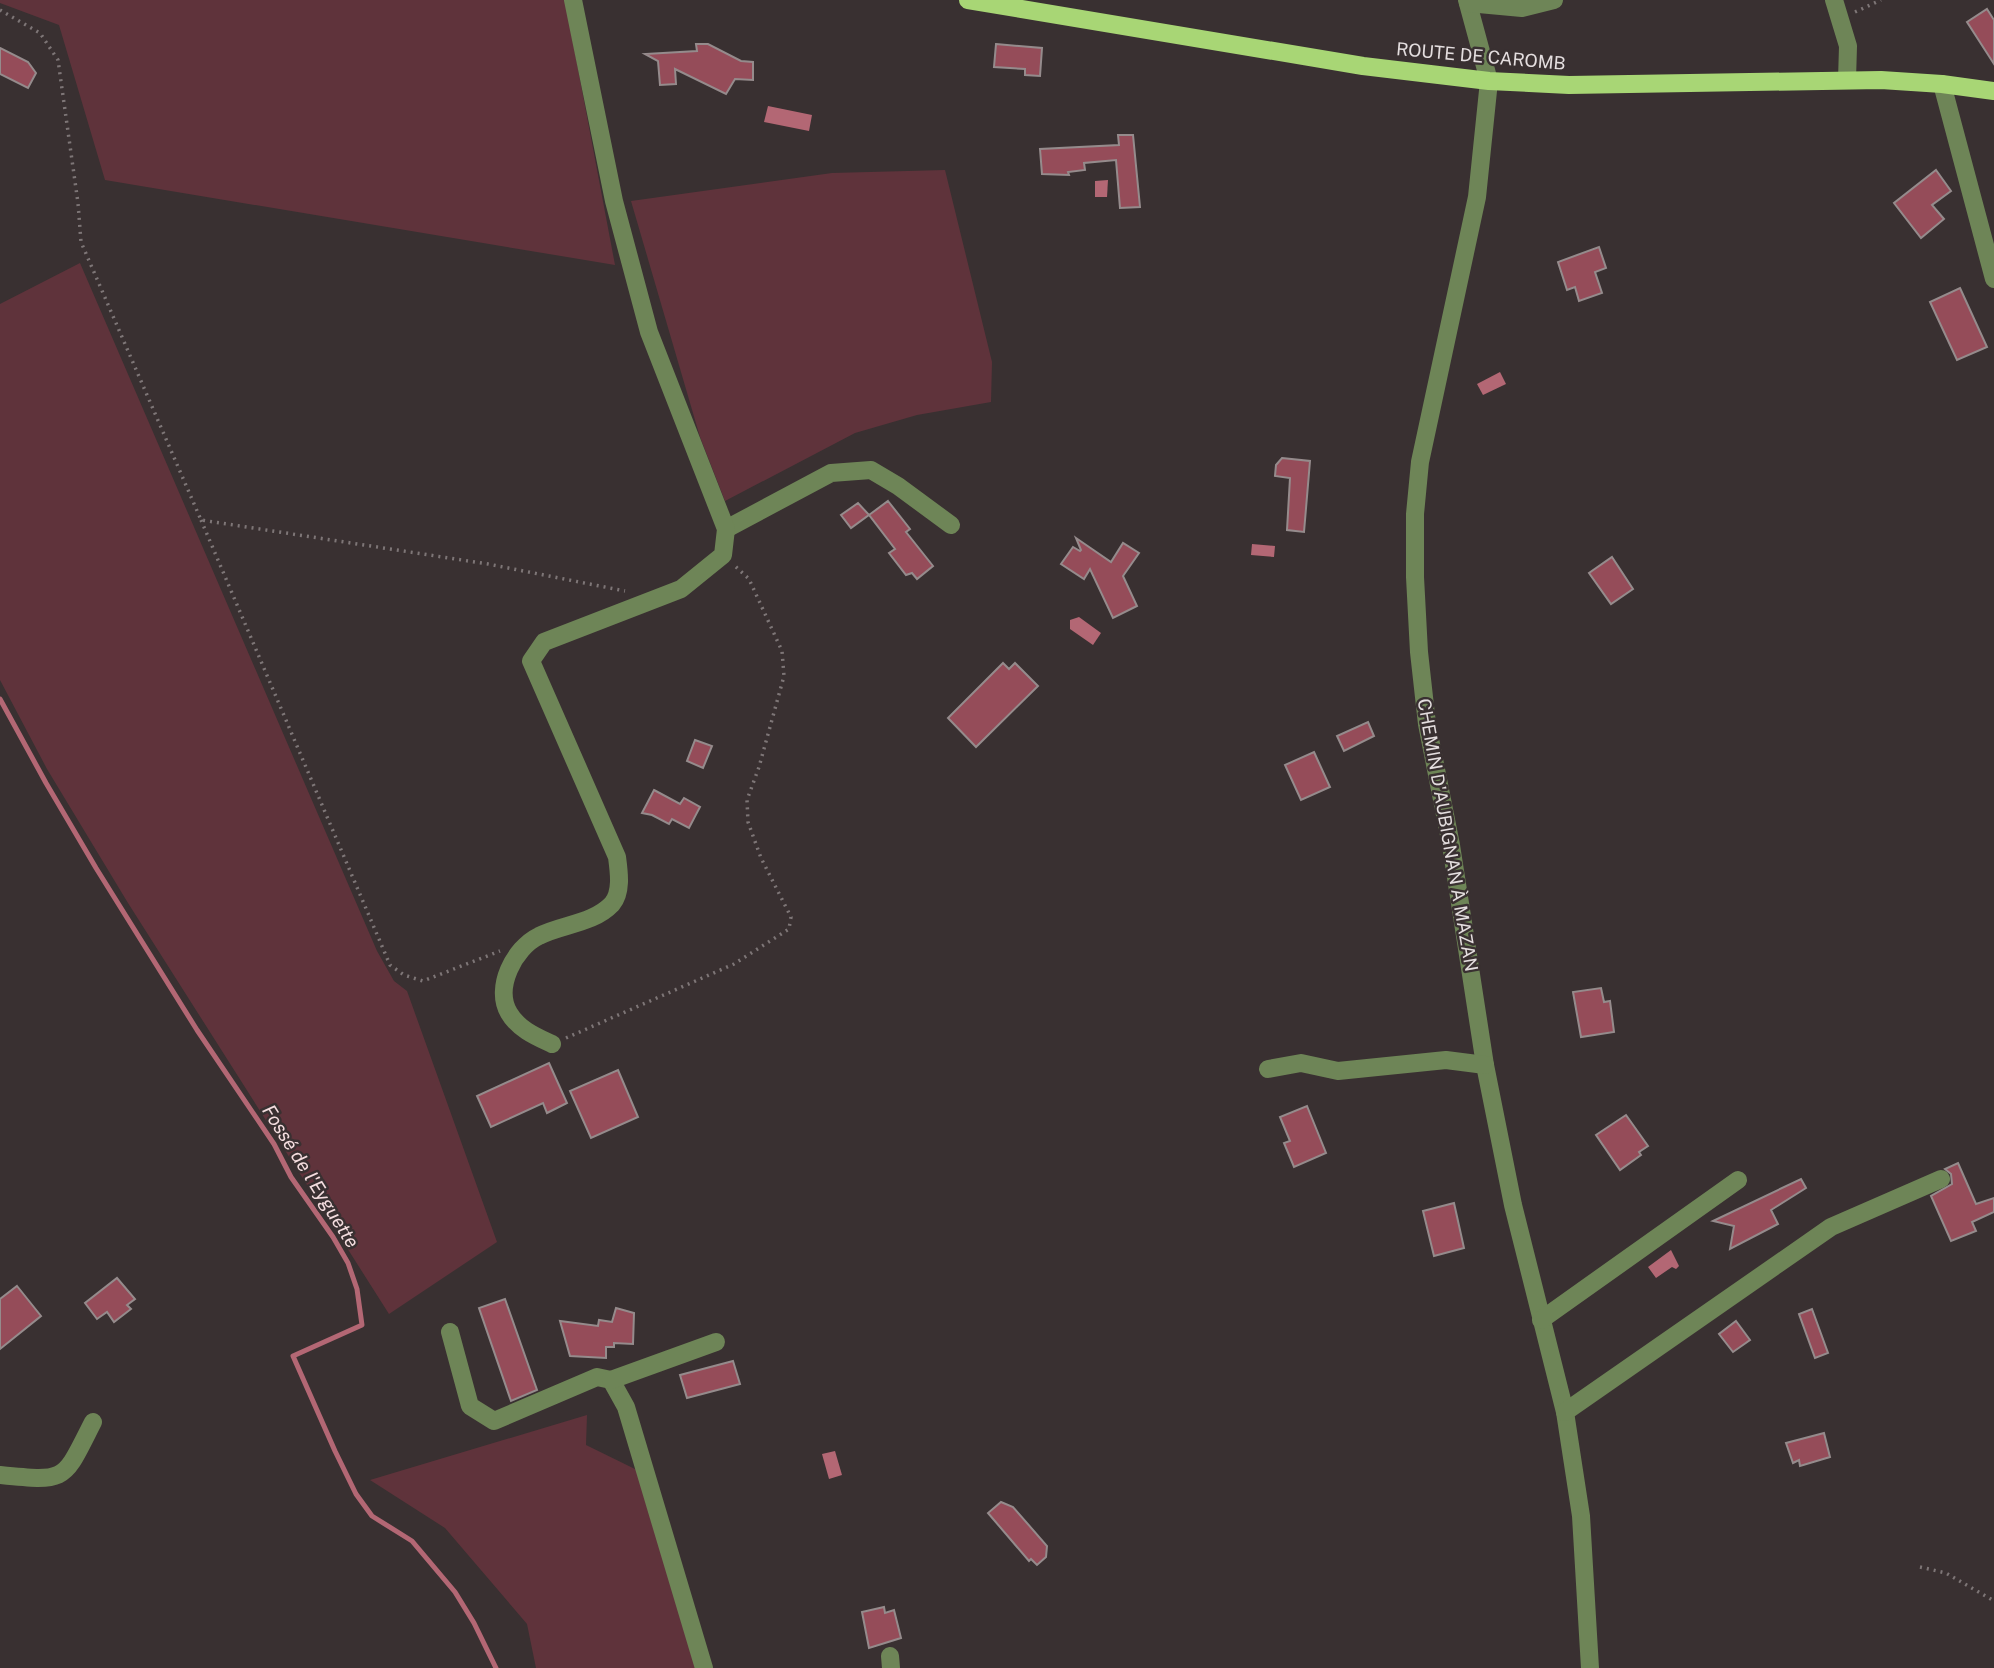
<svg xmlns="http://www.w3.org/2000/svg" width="1994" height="1668" font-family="'Public Sans',sans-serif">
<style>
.green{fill:#5f333b}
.water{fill:#b36774}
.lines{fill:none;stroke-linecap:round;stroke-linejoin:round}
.stream{stroke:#b36774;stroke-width:5}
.building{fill:#954c59;stroke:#958b8c;stroke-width:2}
.path{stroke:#7e7677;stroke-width:3.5;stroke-dasharray:2 5;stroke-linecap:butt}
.minor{stroke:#6e8557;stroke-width:18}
.major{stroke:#a8d675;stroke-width:18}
.labels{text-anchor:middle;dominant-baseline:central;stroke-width:5;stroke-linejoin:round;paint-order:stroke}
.street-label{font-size:18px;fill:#e4dedf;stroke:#393031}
.water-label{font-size:19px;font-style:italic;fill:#f4dddf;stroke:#393031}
</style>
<rect width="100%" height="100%" fill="#393031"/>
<!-- green -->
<g class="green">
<path d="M0 0H565L615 265 105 180 59 25 0 3Z"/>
<path d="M945 170 992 362 991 402 917 415 855 433 725 501 700 437 631 201 832 173Z"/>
<path d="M80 263 377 951 394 981 407 991 497 1242 389 1314 128 903 47 769 0 680V304Z"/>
<path d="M587 1415 586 1445 637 1470 698 1668H536L527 1624 445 1528 370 1480Z"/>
</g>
<!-- water -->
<g class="water">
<path d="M768 106 812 115 809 131 764 122Z"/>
<path d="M1108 180 1107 197H1095V181Z"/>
<path d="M1500 372 1506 384 1483 395 1477 384Z"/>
<path d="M1252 544 1275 546 1274 557 1251 555Z"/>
<path d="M1079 617 1101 633 1093 645 1070 629V620Z"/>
<path d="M1671 1250 1679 1266 1676 1269 1672 1267 1656 1278 1648 1267Z"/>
<path d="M835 1451 842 1475 829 1479 822 1454Z"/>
</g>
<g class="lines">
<!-- stream -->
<path class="stream" d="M0 699 46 783 96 868 197 1030 274 1144 291 1177 333 1237 348 1263 357 1289 362 1325 293 1356 335 1451 356 1494 372 1516 412 1541 455 1592 474 1623 496 1668"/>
</g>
<!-- building -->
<g class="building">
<path d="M1987 9 1994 20V64L1967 22Z"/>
<path d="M696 44H708L741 61 753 62V80L735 79 726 94 675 69 676 84 660 85 658 61 645 54 697 51Z"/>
<path d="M996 44 1042 48 1040 76 1025 75V69L994 67Z"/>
<path d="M0 48 28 62 36 73 28 88 0 74Z"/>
<path d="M1118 135H1133L1140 207 1120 208 1116 160 1084 163 1085 170 1068 172 1069 175 1042 174 1040 149 1119 145Z"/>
<path d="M1936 170 1951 191 1932 205 1944 219 1921 238 1894 203Z"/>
<path d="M1599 247 1606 268 1595 272 1602 293 1579 301 1575 287 1567 290 1558 262Z"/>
<path d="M1960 288 1987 347 1957 360 1930 302Z"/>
<path d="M1282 458 1310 461 1304 532 1287 530 1290 478 1275 476 1276 465Z"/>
<path d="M888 501 910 529 906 532 933 566 917 579 912 573 906 575 889 553 895 549 869 515 851 528 841 515 858 503 869 515Z"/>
<path d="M1076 538 1111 562 1123 543 1139 553 1123 576 1137 606 1113 618 1090 569 1084 579 1061 564 1073 547 1080 551 1081 550Z"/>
<path d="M1612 557 1633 589 1611 604 1589 573Z"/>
<path d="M1003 663 1009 669 1015 663 1038 686 976 747 948 718Z"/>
<path d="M1368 722 1374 736 1344 751 1337 736Z"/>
<path d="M695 740 712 746 703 768 687 761Z"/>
<path d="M1314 752 1330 787 1301 800 1285 765Z"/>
<path d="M654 790 680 804 684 798 700 807 689 828 672 819 669 824 652 815 642 813Z"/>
<path d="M1601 988 1604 1002 1610 1001 1614 1032 1581 1037 1573 992Z"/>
<path d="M549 1063 567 1103 547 1113 543 1103 491 1127 477 1096Z"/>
<path d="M618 1070 638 1117 591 1138 570 1091Z"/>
<path d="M1307 1106 1326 1153 1294 1167 1284 1143 1290 1141 1280 1117Z"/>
<path d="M1626 1115 1648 1146 1639 1152 1641 1155 1620 1170 1596 1135Z"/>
<path d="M1958 1163 1976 1204 1994 1198V1212L1972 1222 1976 1231 1951 1241 1931 1196 1952 1184 1951 1174 1945 1169Z"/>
<path d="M1801 1179 1806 1188 1771 1210 1778 1224 1730 1249 1734 1226 1713 1221Z"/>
<path d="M1454 1203 1464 1248 1434 1256 1423 1211Z"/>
<path d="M117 1278 135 1299 127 1305 131 1309 114 1322 107 1312 97 1319 85 1303Z"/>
<path d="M17 1286 41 1316 0 1349V1299Z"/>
<path d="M505 1299 537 1390 511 1401 479 1308Z"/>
<path d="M616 1308 634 1313 633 1344 614 1343V1347H606V1358L570 1356 560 1321 598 1326 599 1320 612 1322Z"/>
<path d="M1812 1309 1828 1353 1815 1358 1799 1314Z"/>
<path d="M1736 1321 1750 1340 1733 1352 1719 1334Z"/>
<path d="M733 1361 740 1384 687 1398 680 1375Z"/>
<path d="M1824 1433 1830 1457 1800 1466 1799 1460 1793 1463 1786 1443Z"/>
<path d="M1001 1502 1013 1507 1047 1546 1046 1557 1037 1565 1031 1559 1029 1561 988 1513Z"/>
<path d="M884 1607 885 1613 894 1610 901 1638 869 1648 862 1612Z"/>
</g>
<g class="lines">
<!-- path -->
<g class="path">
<path d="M0 10 40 33 58 60 78 203 81 242 201 520 488 564 625 591"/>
<path d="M1855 12 1881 0"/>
<path d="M201 520 390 965 404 975 423 981 500 951"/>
<path d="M566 1038 734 964 789 929 791 917 761 858 748 822 747 800 759 767 784 676 782 651 749 579 735 566"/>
<path d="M1920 1567 1946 1573 1994 1601"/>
</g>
<!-- minor -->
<g class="minor">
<path d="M1467 0 1489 81 1477 197 1420 462 1415 514V577L1419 652 1427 724 1451 845 1485 1065 1513 1205 1565 1412 1581 1516 1590 1668"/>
<path d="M1834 0 1848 46 1847 80"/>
<path d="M1468 3 1522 8 1554 0"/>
<path d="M1942 84 1994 279"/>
<path d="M726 529 831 473 871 470 898 486 951 525"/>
<path d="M552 1044C537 1037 518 1029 509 1013 494 988 514 948 539 936 562 924 593 924 612 904 622 892 619 872 617 857L531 661 544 642 681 589 723 555 726 529 649 332 614 201 573 0"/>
<path d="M1268 1069 1301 1063 1338 1071 1446 1060 1485 1065"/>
<path d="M1541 1320 1738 1180"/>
<path d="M450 1332 470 1406 494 1421 597 1377 611 1380 626 1407 704 1668"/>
<path d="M611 1380 716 1342"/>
<path d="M1565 1412 1831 1227 1941 1179"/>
<path d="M0 1475C68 1482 63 1481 93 1422"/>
<path d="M890 1656 891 1668"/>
</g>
<!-- major -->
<path class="major" d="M968 0 1363 66 1489 81 1569 85 1881 80 1942 84 1994 91"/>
</g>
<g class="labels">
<!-- street labels -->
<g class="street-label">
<text transform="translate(1481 56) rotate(5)">ROUTE DE CAROMB</text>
<text transform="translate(1448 835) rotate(80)">CHEMIN D'AUBIGNAN À MAZAN</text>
</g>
<!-- water labels -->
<g class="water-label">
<text transform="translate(311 1176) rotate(58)">Fossé de l'Eyguette</text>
</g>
</g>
</svg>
